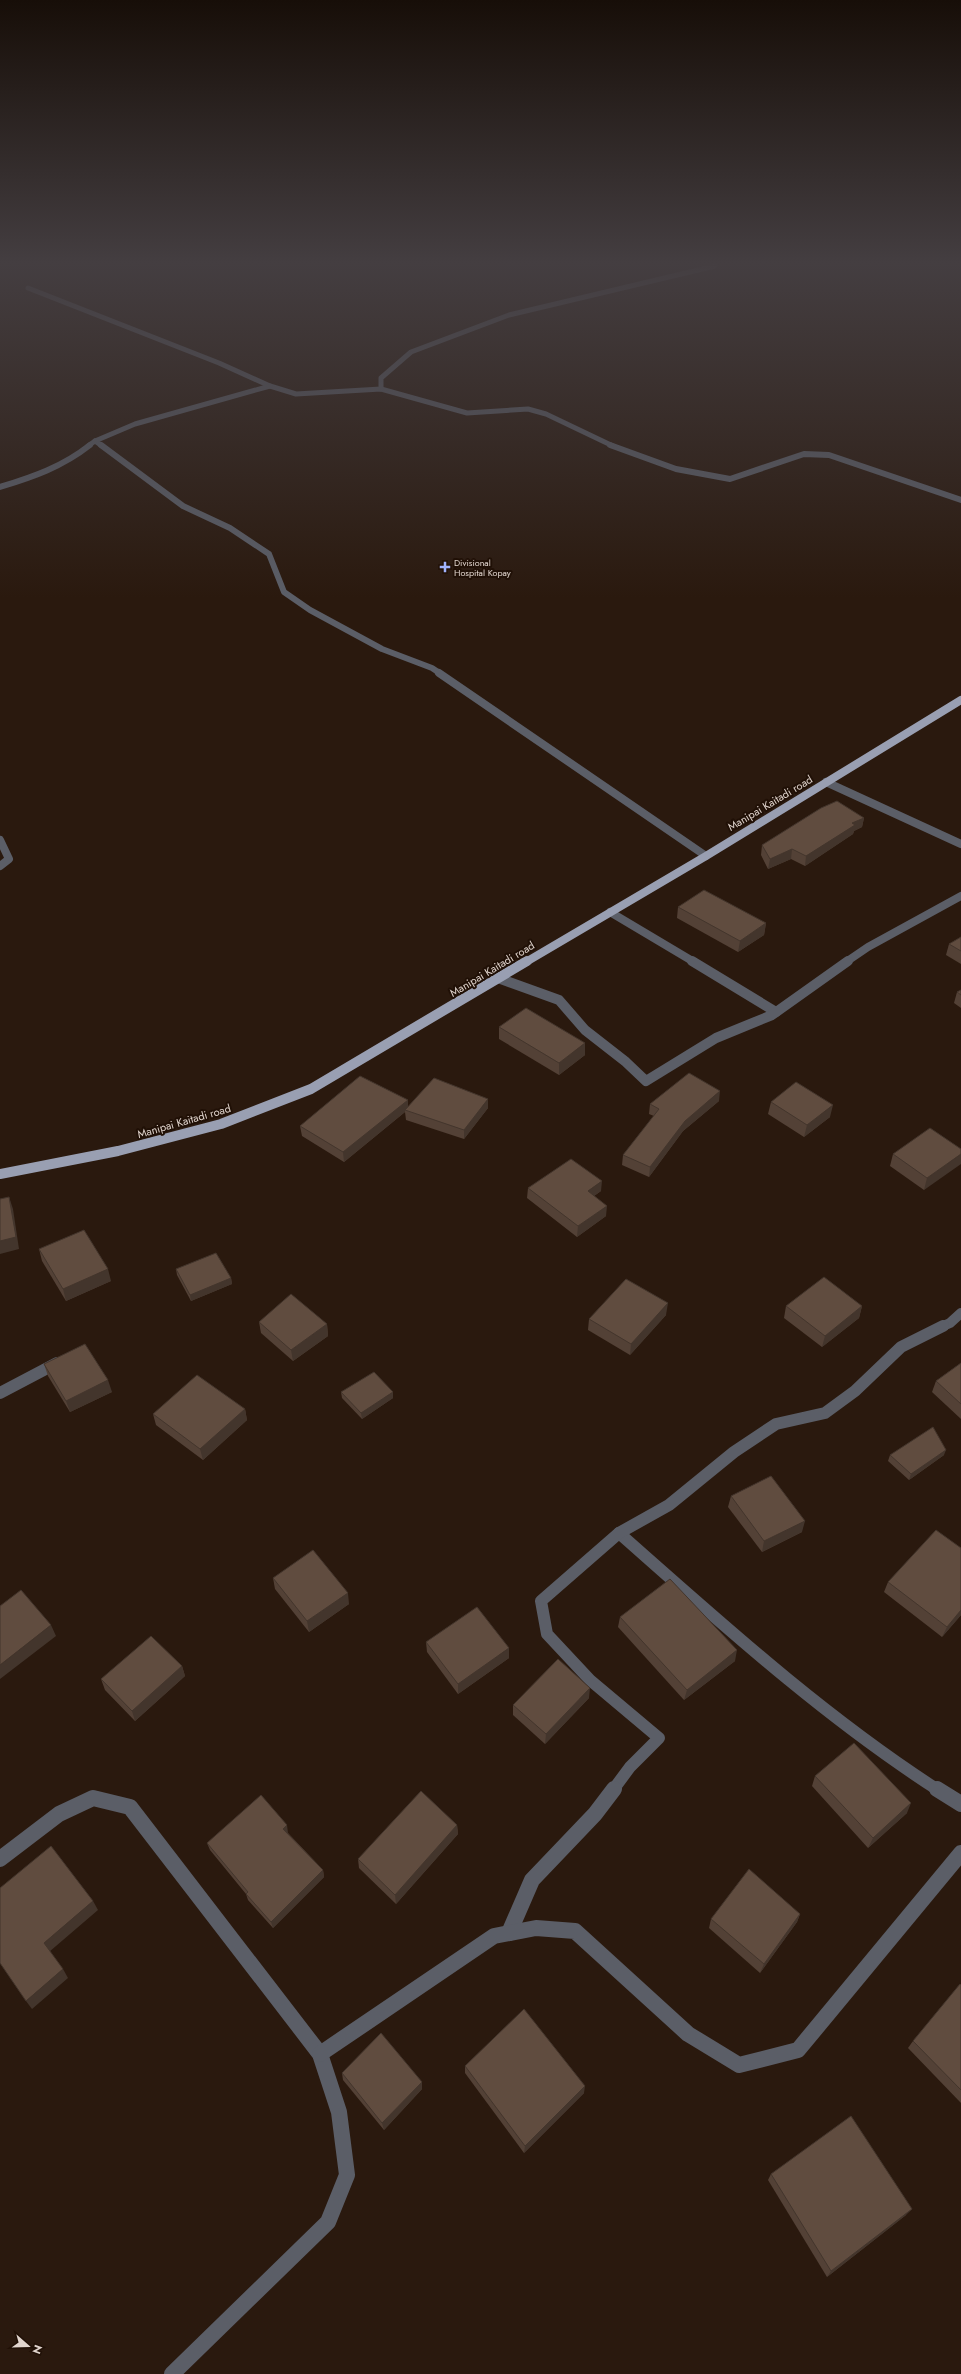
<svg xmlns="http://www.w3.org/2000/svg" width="961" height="2374" font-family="Jost,sans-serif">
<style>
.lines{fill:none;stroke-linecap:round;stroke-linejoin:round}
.minor-far5{stroke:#5b5e67;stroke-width:5}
.minor-far4{stroke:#5b5e67;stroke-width:6}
.minor-far3{stroke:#5b5e67;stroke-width:8}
.minor-far2{stroke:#5b5e67;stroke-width:10}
.minor-far1{stroke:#5b5e67;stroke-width:12}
.minor{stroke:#5b5e67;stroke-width:16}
.major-far1{stroke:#999fb2;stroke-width:8}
.major{stroke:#999fb2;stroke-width:10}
.wall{fill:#534136}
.shaded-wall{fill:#43352c}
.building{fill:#604c3f;stroke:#43352c}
.poi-dot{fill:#a0b3fd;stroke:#201006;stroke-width:1.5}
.labels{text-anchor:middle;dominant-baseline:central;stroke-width:4;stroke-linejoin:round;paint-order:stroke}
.far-poi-label{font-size:9px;fill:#e1d5ce;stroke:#201006;text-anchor:start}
.street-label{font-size:11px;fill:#e1d5ce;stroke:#201006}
</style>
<rect width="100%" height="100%" fill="#2a190e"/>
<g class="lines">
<!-- minor-far5 -->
<g class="minor-far5">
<path d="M28 288 219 363 270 386 296 394 381 389 467 413 528 409 546 414 613 446"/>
<path d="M381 389V378L411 352 509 315 715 266"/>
<path d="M95 441 102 446"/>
<path d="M88 446 95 441 135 424 270 386"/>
</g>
<!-- minor-far4 -->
<g class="minor-far4">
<path d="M101 445 183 506 230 528 269 554 284 592 310 610 382 649 432 668 441 674"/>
<path d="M610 445 676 469 730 479 804 454 829 455 961 500"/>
<path d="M0 487C33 477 62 467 90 445"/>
</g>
<!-- minor-far3 -->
<g class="minor-far3">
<path d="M439 673 706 856"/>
<path d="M826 782 961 844"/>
<path d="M0 840 9 859 0 866"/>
<path d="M610 912 694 962"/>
<path d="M846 962 868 947 961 896"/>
</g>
<!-- minor-far2 -->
<g class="minor-far2">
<path d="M692 961 776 1012"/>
<path d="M498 978 559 1000 585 1030 626 1062 646 1081 716 1038 772 1015 848 961"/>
<path d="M941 1327 950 1323 961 1313"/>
</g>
<!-- minor-far1 -->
<g class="minor-far1">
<path d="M0 1393 57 1363"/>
<path d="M619 1533C721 1623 823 1716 938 1790"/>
<path d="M613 1790 630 1767 659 1738 590 1680 547 1634 541 1601 619 1533 669 1505 734 1452 776 1424 825 1413 855 1391 901 1347 943 1326"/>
</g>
<!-- minor -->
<g class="minor">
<path d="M937 1789 961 1804"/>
<path d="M0 1859 59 1814 93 1798 130 1807 320 2054 339 2112 347 2175 328 2222 172 2374"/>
<path d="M509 1933 532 1880 595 1814 614 1789"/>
<path d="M320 2054 494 1936 536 1928 575 1931 688 2034 739 2065 798 2050 961 1853"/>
</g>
<!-- major-far1 -->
<path class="major-far1" d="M526 962 706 856 961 700"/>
<!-- major -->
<path class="major" d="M0 1174 118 1151 221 1124 311 1089 527 961"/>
</g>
<!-- wall -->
<g class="wall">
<path d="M864 818 862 827 854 831 853 834 805 866 791 859 768 869 761 855 762 845Z"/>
<path d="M678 907 766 923 764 935 738 952 677 918Z"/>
<path d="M961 937V964L946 955 949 944Z"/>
<path d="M961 990V1008L954 1003 957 992Z"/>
<path d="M499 1027 585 1055 559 1075 499 1039Z"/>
<path d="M408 1100V1107L488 1108 464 1139 406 1120 405 1112 344 1162 302 1136 300 1126Z"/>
<path d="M719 1101 683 1131 649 1177 622 1165 623 1155 654 1116 649 1114 650 1104Z"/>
<path d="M771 1102 830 1117 804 1137 768 1114Z"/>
<path d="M961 1149 924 1190 890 1166 893 1154Z"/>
<path d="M528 1188 601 1191 594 1196 606 1216 577 1237 527 1198Z"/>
<path d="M39 1249 111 1281 66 1301 42 1261Z"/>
<path d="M176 1269 231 1278 232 1284 191 1301 177 1275Z"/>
<path d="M786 1306H862L859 1318 822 1347 784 1318Z"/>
<path d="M666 1315 630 1355 588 1330 589 1319Z"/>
<path d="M259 1322 327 1324 328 1336 293 1361 261 1333Z"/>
<path d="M961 1363V1419L932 1392 936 1381Z"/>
<path d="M44 1364 112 1392 70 1412 48 1376Z"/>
<path d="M341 1392 393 1398 362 1419 342 1398Z"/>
<path d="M245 1409 247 1420 203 1460 156 1425 153 1414Z"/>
<path d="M890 1455H944L909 1480 888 1461Z"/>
<path d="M731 1496 802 1532 762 1552 728 1507Z"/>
<path d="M961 1548V1615L942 1637 884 1592 888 1582Z"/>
<path d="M273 1578 349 1604 309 1632 275 1589Z"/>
<path d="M620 1617 735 1661 684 1700 618 1627Z"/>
<path d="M426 1642 509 1658 458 1694 427 1652Z"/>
<path d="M182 1666 185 1676 135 1721 105 1690 101 1679Z"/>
<path d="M589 1698 545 1744 513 1715V1705Z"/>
<path d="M815 1776 907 1813 868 1848 812 1786Z"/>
<path d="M457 1825 458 1834 396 1904 359 1868 358 1859Z"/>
<path d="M288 1833 323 1870 324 1877 273 1928 248 1900 246 1894 210 1850 207 1843Z"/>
<path d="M800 1914 797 1922 760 1973 709 1928 711 1919Z"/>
<path d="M961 1985V2103L908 2048 913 2041Z"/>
<path d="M465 2066 584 2093 524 2153 465 2073Z"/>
<path d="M342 2073 422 2082V2089L384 2130 343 2080Z"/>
<path d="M771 2174 906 2215 827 2277 768 2180Z"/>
</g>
<!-- shaded-wall -->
<g class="shaded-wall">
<path d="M864 818 862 827 854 831 853 834 805 866 806 856 852 823Z"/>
<path d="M792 849 791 859 768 869 770 859Z"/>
<path d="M766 923 764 935 738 952 740 941Z"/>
<path d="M585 1043V1055L559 1075V1063Z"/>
<path d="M720 1091 719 1101 683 1131 649 1177 650 1167 685 1121Z"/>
<path d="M488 1099V1108L464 1139V1130Z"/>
<path d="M408 1100V1110H405V1112L344 1162 343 1152Z"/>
<path d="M833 1105 830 1117 804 1137 807 1125Z"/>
<path d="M961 1154V1164L924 1190 927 1178Z"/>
<path d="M602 1181 601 1191 587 1201 588 1191Z"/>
<path d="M9 1197 13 1209 19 1249 0 1254V1241Z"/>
<path d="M607 1206 606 1216 577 1237 578 1226Z"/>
<path d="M108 1269 111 1281 66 1301 63 1289Z"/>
<path d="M231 1278 232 1284 191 1301 190 1295Z"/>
<path d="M668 1303 666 1315 630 1355 631 1344Z"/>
<path d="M862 1306 859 1318 822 1347 825 1336Z"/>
<path d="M327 1324 328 1336 293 1361 291 1350Z"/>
<path d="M108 1380 112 1392 70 1412 66 1401Z"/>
<path d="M393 1392V1398L362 1419 361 1413Z"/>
<path d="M245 1409 247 1420 203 1460 200 1449Z"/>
<path d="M946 1450 944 1455 909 1480 911 1474Z"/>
<path d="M805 1521 802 1532 762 1552 764 1541Z"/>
<path d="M348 1593 349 1604 309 1632 307 1621Z"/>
<path d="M961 1610V1615L942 1637 947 1627Z"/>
<path d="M51 1625 56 1636 0 1679V1665Z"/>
<path d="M509 1648V1658L458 1694V1684Z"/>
<path d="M737 1650 735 1661 684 1700 687 1690Z"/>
<path d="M182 1666 185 1676 135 1721 132 1711Z"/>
<path d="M590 1688 589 1698 545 1744 546 1734Z"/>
<path d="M911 1803 907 1813 868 1848 873 1838Z"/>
<path d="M287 1825 288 1833 285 1836 283 1829Z"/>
<path d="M457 1825 458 1834 396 1904 395 1895Z"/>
<path d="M323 1870 324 1877 273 1928 271 1922Z"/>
<path d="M93 1901 98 1910 49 1952 44 1943Z"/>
<path d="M800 1914 797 1922 760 1973 764 1964Z"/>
<path d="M63 1969 68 1978 32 2009 26 2001Z"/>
<path d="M422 2082V2089L384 2130 382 2123Z"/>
<path d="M585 2086 584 2093 524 2153 525 2146Z"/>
<path d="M912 2209 906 2215 827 2277 831 2271Z"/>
</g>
<!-- building -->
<g class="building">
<path d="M837 801 864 818 852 823 855 825 806 856 792 849 770 859 762 845 821 808Z"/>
<path d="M704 890 766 923 740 941 678 907Z"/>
<path d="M961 937V951L949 944Z"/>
<path d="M961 990V995L957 992Z"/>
<path d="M526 1008 585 1043 559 1063 499 1027Z"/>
<path d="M689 1073 720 1091 685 1121 650 1167 623 1155 659 1109 650 1104Z"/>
<path d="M360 1076 408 1100 343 1152 300 1126Z"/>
<path d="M434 1078 488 1099 464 1130 405 1110Z"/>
<path d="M796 1082 833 1105 807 1125 771 1102Z"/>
<path d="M930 1128 961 1149V1154L927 1178 893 1154Z"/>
<path d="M571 1159 602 1181 588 1191 607 1206 578 1226 528 1188Z"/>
<path d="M9 1197 16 1237 0 1241V1199Z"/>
<path d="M84 1230 108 1269 63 1289 39 1249Z"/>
<path d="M216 1253 231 1278 190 1295 176 1269Z"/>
<path d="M824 1277 862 1306 825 1336 786 1306Z"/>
<path d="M626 1279 668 1303 631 1344 589 1319Z"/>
<path d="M291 1294 327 1324 291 1350 259 1322Z"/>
<path d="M85 1344 108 1380 66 1401 44 1364Z"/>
<path d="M961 1363V1404L936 1381Z"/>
<path d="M374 1372 393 1392 361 1413 341 1392Z"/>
<path d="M197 1375 245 1409 200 1449 153 1414Z"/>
<path d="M933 1427 946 1450 911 1474 890 1455Z"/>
<path d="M771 1476 805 1521 764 1541 731 1496Z"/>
<path d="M936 1530 961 1548V1610L947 1627 888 1582Z"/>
<path d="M313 1550 348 1593 307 1621 273 1578Z"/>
<path d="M670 1579 737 1650 687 1690 620 1617Z"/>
<path d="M21 1590 51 1625 0 1665V1606Z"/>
<path d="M477 1607 509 1648 458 1684 426 1642Z"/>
<path d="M151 1636 182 1666 132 1711 101 1679Z"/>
<path d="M558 1659 590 1688 546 1734 513 1705Z"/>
<path d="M854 1743 911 1803 873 1838 815 1776Z"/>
<path d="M421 1791 457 1825 395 1895 358 1859Z"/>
<path d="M261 1795 287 1825 283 1829 323 1870 271 1922 246 1894 248 1892 207 1843Z"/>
<path d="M51 1846 93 1901 44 1943 63 1969 26 2001 0 1963V1888Z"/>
<path d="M749 1869 800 1914 764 1964 711 1919Z"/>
<path d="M960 1984 961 1985V2090L913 2041Z"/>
<path d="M524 2009 585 2086 525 2146 465 2066Z"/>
<path d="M381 2033 422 2082 382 2123 342 2073Z"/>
<path d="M851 2116 912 2209 831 2271 771 2174Z"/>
</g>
<!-- sky -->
<linearGradient id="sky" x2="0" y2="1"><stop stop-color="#170e08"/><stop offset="0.44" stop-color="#443e41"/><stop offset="1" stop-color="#443e41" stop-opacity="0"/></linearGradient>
<rect width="961" height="598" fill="url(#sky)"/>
<!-- markers -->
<path class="poi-dot" d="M443 561h4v4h4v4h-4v4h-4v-4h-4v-4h4z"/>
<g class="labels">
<!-- far-poi labels -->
<g class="far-poi-label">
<text x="454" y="562">Divisional<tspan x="454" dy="10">Hospital Kopay</tspan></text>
</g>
<!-- street labels -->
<g class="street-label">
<text transform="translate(770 803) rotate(-31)">Manipai Kaitadi road</text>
<text transform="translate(492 969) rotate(-31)">Manipai Kaitadi road</text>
<text transform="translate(184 1121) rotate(-16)">Manipai Kaitadi road</text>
</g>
</g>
<!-- north arrow -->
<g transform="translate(28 2346) rotate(110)" stroke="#201006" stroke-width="3" paint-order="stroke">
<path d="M0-3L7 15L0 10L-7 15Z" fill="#e1d5ce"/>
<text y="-6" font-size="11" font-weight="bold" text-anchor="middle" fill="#e1d5ce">N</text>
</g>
</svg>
